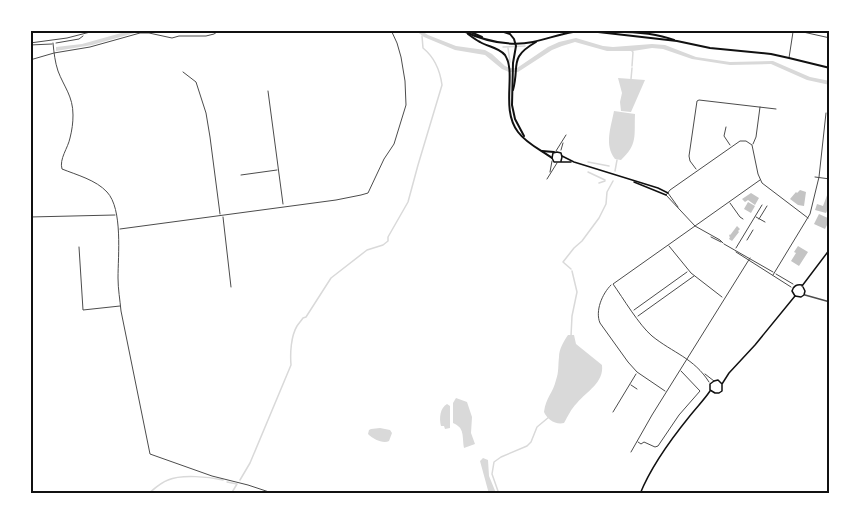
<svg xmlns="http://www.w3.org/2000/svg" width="860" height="524" font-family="Raleway,sans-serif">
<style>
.water{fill:#d9d9d9}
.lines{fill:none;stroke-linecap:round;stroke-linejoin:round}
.stream{stroke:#d9d9d9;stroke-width:1.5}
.building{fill:#c4c4c4}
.minor{stroke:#4c4c4c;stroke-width:1}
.tertiary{stroke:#4c4c4c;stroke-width:1.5}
.secondary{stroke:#111;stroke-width:1.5}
.primary{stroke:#111;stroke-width:2}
.neatline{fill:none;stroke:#111;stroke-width:2}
</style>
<rect width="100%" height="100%" fill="#fff"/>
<!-- water -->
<g class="water">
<path d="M132 30H145L92 45 56 51V47L82 44Z"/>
<path d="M415 30H420L428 35 456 46 485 50 492 54 505 66 510 68H517L548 47 559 42 576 38 603 46 613 47 652 44 665 45 696 57 730 62 773 61 810 77 830 81V85L807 80 771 64 730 65 692 59 663 49 652 48 633 51V53L631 51H607L575 42 562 46 552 50 518 72H509L502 69 485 55 455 50 424 37Z"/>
<path d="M618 78 645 80 631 112 621 111 620 102 622 93Z"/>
<path d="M614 111 635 114C634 136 638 144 621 160L615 159C604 145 611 127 614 111Z"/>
<path d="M568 335H574L576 344 602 365C604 383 587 391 577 403 571 409 568 416 564 423 555 425 547 419 544 412 546 397 553 393 556 380 559 372 558 365 559 357 559 349 564 341 568 335Z"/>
<path d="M456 398 467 402 472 417 471 433 475 444 464 448C462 436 465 428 453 423V403Z"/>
<path d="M447 404 450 406V428L445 429 444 426H441C439 418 440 408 447 404Z"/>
<path d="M380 428 390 430 392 433 389 441C383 444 373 439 368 434L369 430 371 429Z"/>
<path d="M483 458 488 460 489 476 496 493 489 494 480 461Z"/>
</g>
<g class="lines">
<!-- stream -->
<g class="stream">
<path d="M503 47 525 46"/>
<path d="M508 48 510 62"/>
<path d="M632 66 633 52"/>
<path d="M631 79 632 68"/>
<path d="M588 162 609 166"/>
<path d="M615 171 617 160"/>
<path d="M588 172 605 180"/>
<path d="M599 183 605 181"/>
<path d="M571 269 563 262 574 248 582 241 599 218 606 204 607 192 613 181"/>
<path d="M571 336 572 316 577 292 572 271"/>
<path d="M240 480 250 463 291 365C290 353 291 336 297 326 299 323 301 321 303 318L306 317 331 278 367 250 383 245 388 241V237L408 202 418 165 442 85C440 70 434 57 423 48L422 36"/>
<path d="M227 482 237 484 231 494"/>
<path d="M148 494C154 489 160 483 168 480 182 474 209 477 223 480"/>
<path d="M499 494 492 474 494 462 501 457 527 446 531 442 537 427 549 417"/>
</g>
</g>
<!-- building -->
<g class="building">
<path d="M800 190 806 192 804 206 798 205 790 199 796 192 797 193Z"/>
<path d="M829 190 830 213 827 211 826 213 815 210 817 204 823 206Z"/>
<path d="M751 193 759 198 755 205 748 200 745 202 742 199Z"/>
<path d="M748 202 755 206 751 213 744 209Z"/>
<path d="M819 214 830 219 825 229 814 224Z"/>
<path d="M737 226 740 229 738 231 739 232 732 241 729 239 730 237 729 236 730 234 731 235V234Z"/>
<path d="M798 246 808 252 799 266 791 261 796 253 794 252Z"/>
</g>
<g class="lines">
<!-- minor -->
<g class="minor">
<path d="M794 30 830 38"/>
<path d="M30 43 67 38 98 30"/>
<path d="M53 43C54 53 55 62 58 71 64 87 73 96 73 115 73 123 72 130 70 138 68 148 59 159 62 169 77 175 96 180 107 192 123 209 118 256 118 278 118 289 120 300 121 311L150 454 212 476 248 485 275 494"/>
<path d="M56 43 79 39 83 36"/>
<path d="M30 45 52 44"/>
<path d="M789 58 793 32"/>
<path d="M30 60 54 53 90 47 140 33H149L172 38 179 36H206L214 34 220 30"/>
<path d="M183 72 196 82 206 113 210 137 220 214"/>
<path d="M268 91 283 204"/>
<path d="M726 127 724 136 730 145"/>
<path d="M753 144 756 137 760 107"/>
<path d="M561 150 563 143"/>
<path d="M556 151 566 135"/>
<path d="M696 169 690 161 689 156 697 101 699 100 776 109"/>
<path d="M550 172 552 161"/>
<path d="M241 175 277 170"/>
<path d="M815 177 830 179"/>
<path d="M547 179 557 163"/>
<path d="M668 193 678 207"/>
<path d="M730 203 740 217 743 219"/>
<path d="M30 217 115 215"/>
<path d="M223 217 231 287"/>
<path d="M756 217 765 222"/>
<path d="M759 219 767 206"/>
<path d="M120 229 336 200 361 195 368 193 384 159 394 144 406 105 405 81 401 57 397 43 391 30"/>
<path d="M711 237 721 242"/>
<path d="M747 240 753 230"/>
<path d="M723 243 720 240 695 226 666 195 670 190 740 141H746L752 145 758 174 762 183 808 218"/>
<path d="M724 244 773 272"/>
<path d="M669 246 691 273 722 297"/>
<path d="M79 247 83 310 120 306"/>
<path d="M736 248 762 205"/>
<path d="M736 252 791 287"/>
<path d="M776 274 793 284"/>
<path d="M773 275 810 214 819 177 826 113"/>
<path d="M611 285C602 294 595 311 600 323L628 362 637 372 665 391"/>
<path d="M634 310 687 272"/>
<path d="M638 316 694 276"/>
<path d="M705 374 714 381"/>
<path d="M709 382C694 358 673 353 652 336 639 325 623 298 613 284L760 180"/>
<path d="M631 385 637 389"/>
<path d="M613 412 636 374"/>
<path d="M638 442 641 444 644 442 655 447 658 446 679 415 700 391 681 371"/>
<path d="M631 452 652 415 750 258"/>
</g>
<!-- tertiary -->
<path class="tertiary" d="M805 295 830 302"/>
<!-- secondary -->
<g class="secondary">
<path d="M562 156 574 162 658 188 668 193"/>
<path d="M561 161 562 157 561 153 557 152 553 153 552 158 554 162H571"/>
<path d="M634 182 666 195"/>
<path d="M802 286 830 249"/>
<path d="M795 296 801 297 804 295 805 291 803 287"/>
<path d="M795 296 792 291C793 286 797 284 802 285"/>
<path d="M722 384 718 380 714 381 710 384V390L715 393H719L722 391V384L729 373 755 345 795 296"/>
<path d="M640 494C650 469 672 438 689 417 696 408 704 400 710 391"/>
</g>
<!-- primary -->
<g class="primary">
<path d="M461 30C484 41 508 47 533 42 547 39 560 34 573 32 581 31 589 32 597 32 621 31 651 31 674 40"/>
<path d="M466 30 482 37"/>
<path d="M471 30 504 32 510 34 514 39 516 46 513 63 512 105 515 119 524 136"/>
<path d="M598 32 677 41 710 48 771 54 789 58 830 68"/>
<path d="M468 34C472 37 476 40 480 42 488 47 498 47 505 55 517 73 500 108 518 132 527 144 541 150 552 158"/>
<path d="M513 90C520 65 508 58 536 42"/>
<path d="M542 151 554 152"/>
</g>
</g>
<!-- border -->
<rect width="860" height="524" fill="none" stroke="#ffffff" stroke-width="63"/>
<rect x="32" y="32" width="796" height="460" class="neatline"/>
</svg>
